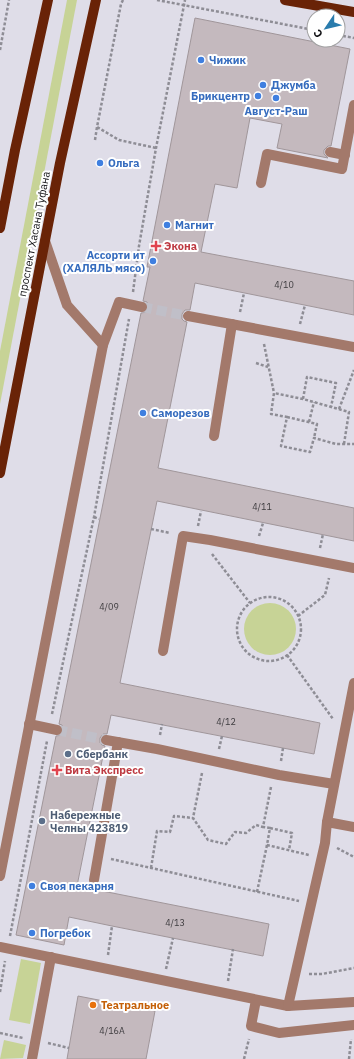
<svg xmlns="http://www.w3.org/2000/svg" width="354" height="1059" font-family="'IBM Plex Sans',sans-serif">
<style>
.green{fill:#c7d396}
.building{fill:#c4b9be;stroke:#a0969a}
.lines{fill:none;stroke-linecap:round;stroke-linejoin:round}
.minor-tunnel{stroke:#c0bfc8;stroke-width:10;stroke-dasharray:10 5;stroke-linecap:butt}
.path{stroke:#8e8d95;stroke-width:2.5;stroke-dasharray:3 2;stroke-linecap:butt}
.minor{stroke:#a3796b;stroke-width:10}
.major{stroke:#692307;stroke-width:10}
.shop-dot{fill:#3f7fe0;stroke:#fff;stroke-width:1.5}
.health-dot{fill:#e0444e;stroke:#fff;stroke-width:1.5}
.service-dot{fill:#5c6f8a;stroke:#fff;stroke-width:1.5}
.food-dot{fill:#e8710a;stroke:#fff;stroke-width:1.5}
.labels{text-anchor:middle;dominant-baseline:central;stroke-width:4;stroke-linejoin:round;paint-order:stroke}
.number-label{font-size:9px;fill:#3e3c3f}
.shop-label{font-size:11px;font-weight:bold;fill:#366cbe;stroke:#fff;text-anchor:start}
.street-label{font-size:11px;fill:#121215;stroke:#fff}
.health-label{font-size:11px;font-weight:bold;fill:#be3a42;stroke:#fff;text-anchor:start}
.service-label{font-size:11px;font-weight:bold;fill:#4e5e75;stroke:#fff;text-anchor:start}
.food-label{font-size:11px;font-weight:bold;fill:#c56008;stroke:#fff;text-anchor:start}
</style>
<rect width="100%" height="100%" fill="#dfdde8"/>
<!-- green -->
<g class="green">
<path d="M67 0H77L0 404V351Z"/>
<circle cx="270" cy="629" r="26"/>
<path d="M21 959 41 963 30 1024 9 1020Z"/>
<path d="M4 1040 26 1045 23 1058 0 1059Z"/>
</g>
<!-- building -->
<g class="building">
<path d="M195 18 350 49 331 146H328L324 150V154L328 158 277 148 282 124 250 118 237 188 215 184 201 252 354 281V315L195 283 190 310H185L182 314V319L184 321 187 322 158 468 354 508V541L157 501 120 683 320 723 314 754 111 715 107 734H103L100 738V743L102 745 105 746 77 886 269 924 263 956 112 926 69 917 64 945 16 935 56 736 62 735 63 731 62 725 59 724 141 313 147 312 148 308 147 302 143 301 150 267H147Z"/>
<path d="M78 996 155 1011 146 1059H67Z"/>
</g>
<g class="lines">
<!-- minor-tunnel -->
<g class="minor-tunnel">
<path d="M142 307 188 316"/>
<path d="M57 730 106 740"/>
</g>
<!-- path -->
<g class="path">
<path d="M123 0 121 4 97 127 119 140 156 148"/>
<path d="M157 0 314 30"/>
<path d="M338 35 354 38"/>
<path d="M0 50 9 0"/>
<path d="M95 140 97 127"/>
<path d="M133 292 139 246 156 148 185 0"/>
<path d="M240 312 244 293"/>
<path d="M300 324 305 305"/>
<path d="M264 344 274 393"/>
<path d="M256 363 268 367"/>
<path d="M303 399 307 377 336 383 331 407"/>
<path d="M339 409 354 370"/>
<path d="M287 417 317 424 314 438"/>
<path d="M309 422 314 402"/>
<path d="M344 444 349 412 303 399 274 393 271 414 287 417 281 446 310 452 314 438 336 444H354"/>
<path d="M94 517 99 519"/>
<path d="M198 526 201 511"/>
<path d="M151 529 170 533"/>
<path d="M259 536 263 523"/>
<path d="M320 548 323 534"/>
<path d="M212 554 250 603"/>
<circle cx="269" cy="629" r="32"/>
<path d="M298 616 325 595 329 578"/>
<path d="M287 655 333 719"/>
<path d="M52 714 94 517 129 319"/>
<path d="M160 735 162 724"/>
<path d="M219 749 222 736"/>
<path d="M281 761 283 748"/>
<path d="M202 773 193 818 208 840 226 844 235 832 246 833 256 825 263 827"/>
<path d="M271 787 263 827 270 828 267 845 309 855"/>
<path d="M270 828 292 833 289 850"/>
<path d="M337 848 354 857"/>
<path d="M111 859 299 901"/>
<path d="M151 868 157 831 170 832 174 816 193 818"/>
<path d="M257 892 267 845"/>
<path d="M10 936 47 741"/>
<path d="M108 955 112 926"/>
<path d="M166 969 173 938"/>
<path d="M309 974H322L354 968"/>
<path d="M228 981 233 949"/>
<path d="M0 992 5 961"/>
<path d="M0 1033 23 1038"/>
<path d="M48 1043 69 1048"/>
<path d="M244 1059 249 1039"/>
<path d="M349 1059 351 1039"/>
</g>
<!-- minor -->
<g class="minor">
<path d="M330 152 345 155"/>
<path d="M261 183 267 154 342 169 354 105"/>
<path d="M45 241 67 305 103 345"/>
<path d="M188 316 354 347"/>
<path d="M214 436 232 324"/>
<path d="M163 651 183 536 210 540 354 568"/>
<path d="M29 724 57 730"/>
<path d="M106 740 157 749 279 775 334 784"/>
<path d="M327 822 354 827"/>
<path d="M0 876 103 345 119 302 142 307"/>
<path d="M94 880 118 742"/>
<path d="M0 947 288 1006 354 1002"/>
<path d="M256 1000 251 1026 279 1033 354 1025"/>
<path d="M288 1006 325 843 327 822 354 683"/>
<path d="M32 1059 51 957"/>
</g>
<!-- major -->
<g class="major">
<path d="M285 0 354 12"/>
<path d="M0 228 15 150 48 0"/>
<path d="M0 473 60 163 96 0"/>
</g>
</g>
<!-- markers -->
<g class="shop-dot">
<circle cx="201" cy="60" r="4"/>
<circle cx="263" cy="85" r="4"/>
<circle cx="258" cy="96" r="4"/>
<circle cx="276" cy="98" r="4"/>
<circle cx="100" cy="163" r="4"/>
<circle cx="167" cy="225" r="4"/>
<circle cx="153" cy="261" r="4"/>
<circle cx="143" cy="413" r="4"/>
<circle cx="32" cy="886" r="4"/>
<circle cx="32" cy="933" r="4"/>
</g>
<g class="health-dot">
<path d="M154 240h4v4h4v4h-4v4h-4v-4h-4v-4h4z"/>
<path d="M55 764h4v4h4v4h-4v4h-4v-4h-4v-4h4z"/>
</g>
<g class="service-dot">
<circle cx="68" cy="754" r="4"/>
<circle cx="42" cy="821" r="4"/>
</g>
<circle class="food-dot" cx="93" cy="1005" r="4"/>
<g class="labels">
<!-- number labels -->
<g class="number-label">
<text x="284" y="284">4/10</text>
<text x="262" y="506">4/11</text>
<text x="109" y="606">4/09</text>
<text x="226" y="721">4/12</text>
<text x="175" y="922">4/13</text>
<text x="112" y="1030">4/16А</text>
</g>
<!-- shop labels -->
<g class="shop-label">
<text x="209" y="60">Чижик</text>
<text x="271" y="85">Джумба</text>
<text x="250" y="96" text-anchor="end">Брикцентр</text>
<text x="276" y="111" text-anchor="middle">Август-Раш</text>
<text x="108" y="163">Ольга</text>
<text x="175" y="225">Магнит</text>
<text x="145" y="255" text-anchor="end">Ассорти ит<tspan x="145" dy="13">(ХАЛЯЛЬ мясо)</tspan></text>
<text x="151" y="413">Саморезов</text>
<text x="40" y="886">Своя пекарня</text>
<text x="40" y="933">Погребок</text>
</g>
<!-- street labels -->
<g class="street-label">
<text transform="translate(34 234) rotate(-79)">проспект Хасана Туфана</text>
</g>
<!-- health labels -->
<g class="health-label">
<text x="164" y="246">Экона</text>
<text x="65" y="770">Вита Экспресс</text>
</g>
<!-- service labels -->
<g class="service-label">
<text x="76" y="754">Сбербанк</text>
<text x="50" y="815">Набережные<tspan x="50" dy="13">Челны 423819</tspan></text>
</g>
<!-- food labels -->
<g class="food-label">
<text x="101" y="1005">Театральное</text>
</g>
</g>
<!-- north arrow -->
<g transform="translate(326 28) rotate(235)"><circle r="19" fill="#ffffff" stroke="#a0a0a1"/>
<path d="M0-3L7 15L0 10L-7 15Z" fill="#2a7cad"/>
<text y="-6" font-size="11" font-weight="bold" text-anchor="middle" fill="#121215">С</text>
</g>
</svg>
